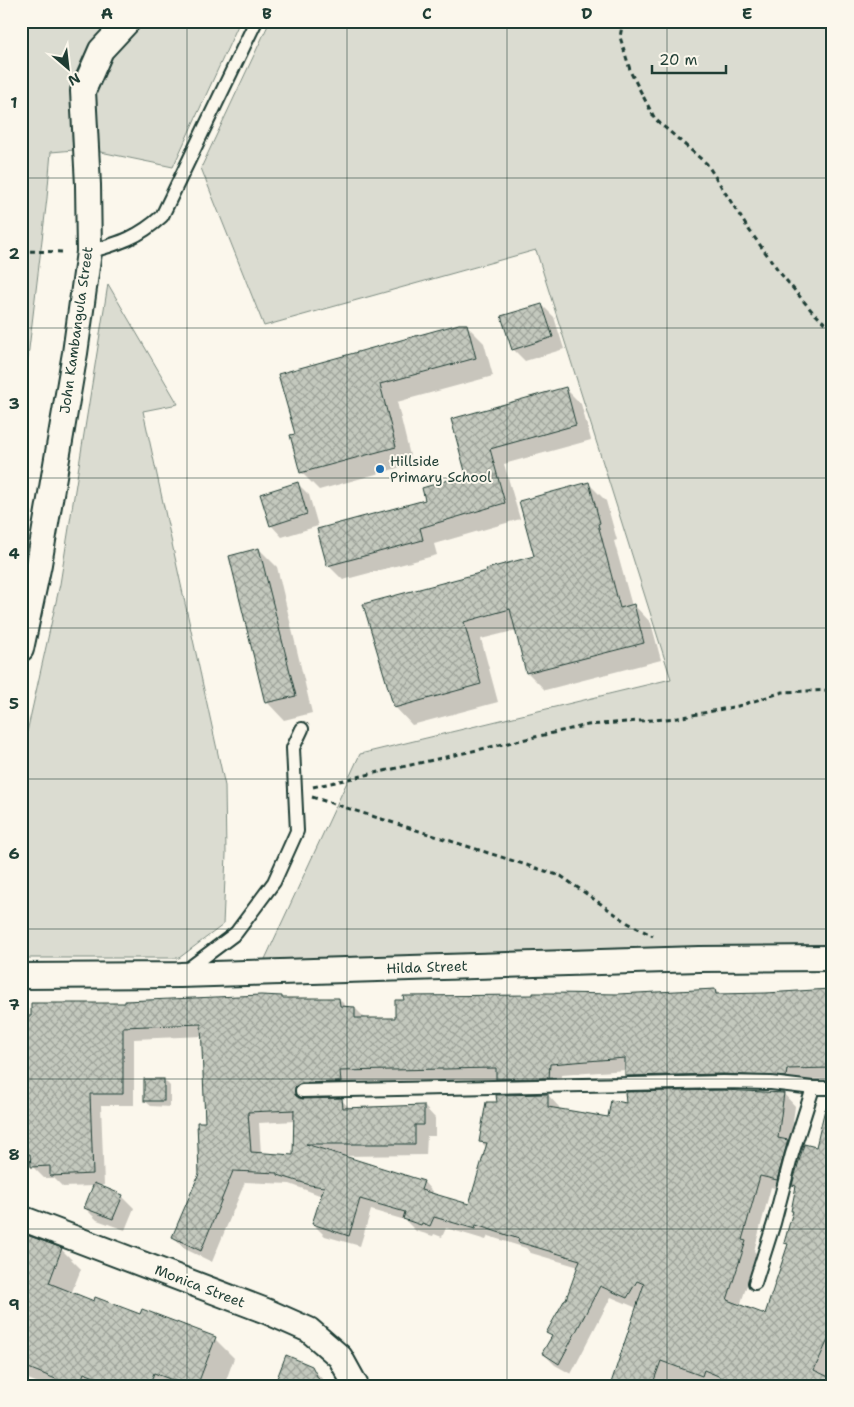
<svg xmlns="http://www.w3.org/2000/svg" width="854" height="1407" font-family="'Shantell Sans',sans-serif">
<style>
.grass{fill:#dbdcd1;stroke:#7d8c82}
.shadow{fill:#0003;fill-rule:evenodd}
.building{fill:url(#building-cross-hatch);stroke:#1f3d34;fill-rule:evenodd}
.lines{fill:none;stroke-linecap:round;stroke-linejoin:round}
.service-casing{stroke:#1f3d34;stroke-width:16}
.minor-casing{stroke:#1f3d34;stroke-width:28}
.path{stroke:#1f3d34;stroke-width:3;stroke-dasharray:5 4;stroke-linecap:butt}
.service{stroke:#fbf7ec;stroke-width:12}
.minor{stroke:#fbf7ec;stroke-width:24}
.grid{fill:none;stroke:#1f3d34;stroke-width:1;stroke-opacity:0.55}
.poi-dot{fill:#1f6fb2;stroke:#fbf7ec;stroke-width:2}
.labels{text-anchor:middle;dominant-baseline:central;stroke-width:4;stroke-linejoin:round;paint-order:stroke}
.street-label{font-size:14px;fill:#1f3d34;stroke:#fbf7ec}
.poi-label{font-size:14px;fill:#1f3d34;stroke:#fbf7ec;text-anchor:start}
.neatline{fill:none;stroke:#1f3d34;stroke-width:2}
.grid-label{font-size:16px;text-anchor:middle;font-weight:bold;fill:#1f3d34}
</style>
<defs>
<pattern id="building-cross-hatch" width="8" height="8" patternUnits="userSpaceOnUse" patternTransform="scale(1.25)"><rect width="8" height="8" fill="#c4c9be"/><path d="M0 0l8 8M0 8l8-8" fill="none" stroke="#9fa49b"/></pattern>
</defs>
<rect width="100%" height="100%" fill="#fbf7ec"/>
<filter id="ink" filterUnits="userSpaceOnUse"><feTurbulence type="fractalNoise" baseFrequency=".02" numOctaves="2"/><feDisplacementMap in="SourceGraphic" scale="10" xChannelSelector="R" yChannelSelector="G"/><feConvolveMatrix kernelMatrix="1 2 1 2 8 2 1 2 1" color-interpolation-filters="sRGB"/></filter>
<g filter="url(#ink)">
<!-- grass -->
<g class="grass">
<path d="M21 21H240L173 167 86 149 51 152 47 198 21 416Z"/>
<path d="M270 21H833V957L259 972 360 754 671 679 536 250 264 326 201 168Z"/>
<path d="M108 284 178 404 143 411 225 786 226 854 223 925 179 958H21V759L60 584Z"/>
</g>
<!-- shadow -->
<g class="shadow">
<path d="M542 305 554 317 564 349 525 361 513 349Z"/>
<path d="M459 325H466L484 343 493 376 397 402 412 464 319 490 301 472 297 434 280 375Z"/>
<path d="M565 388 581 404 591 440 504 464 520 519 434 544 437 555 343 580 328 565 468 476 452 420Z"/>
<path d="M297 483 309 495 318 526 282 537 271 525Z"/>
<path d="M589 484 606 501 617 540 614 541 632 606 634 605 651 623 661 660 545 690 527 672 517 630 481 639 498 702 412 725 395 707 488 572 535 557Z"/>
<path d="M259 549 277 567 312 713 284 720 267 702Z"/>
<path d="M715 990 720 995 833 990V1079L638 1087 626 1075V1070L561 1075 560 1089 509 1090 498 1079 351 1082 352 1093 313 1094 303 1100H341L351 1109 424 1106 435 1118V1136H427L426 1155 340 1156 424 1182 435 1195 470 1205 487 1148 480 1141 498 1103 548 1095 559 1107V1110L609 1119 627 1105 784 1094 795 1106 790 1144 799 1153 788 1191 771 1187 754 1251 757 1254 740 1306 766 1316 789 1246 785 1242 794 1212 797 1188 794 1184 817 1148 829 1097H833V1386H611L637 1308 611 1297 571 1374 555 1365 543 1353 553 1337 548 1332 566 1300 579 1267 531 1253 526 1248 488 1236 486 1240 446 1228 442 1237 434 1234 433 1236 416 1231 405 1220 371 1210 360 1246 325 1236 313 1224 322 1196 290 1184 245 1182 212 1262 185 1249 173 1237 200 1175 207 1123 203 1036 134 1039V1105H101L104 1185 96 1186 122 1196 134 1208 125 1230 97 1220 85 1208 94 1186 63 1187 54 1178H44L32 1166H21V1017L126 1004 282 998 284 1000 339 999 348 1008H355L366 1019H397L618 995ZM295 1121 294 1157 261 1154 259 1123Z"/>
<path d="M164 1080 170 1086V1107L151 1106 145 1101Z"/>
<path d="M21 1234 61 1249 81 1269 71 1294 94 1303 215 1339 234 1358 224 1386H46L28 1379 26 1386H21Z"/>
<path d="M311 1367 329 1386H275Z"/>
</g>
<!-- building -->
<g class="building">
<path d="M542 304 553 337 512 350 501 316Z"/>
<path d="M459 324H467L476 358 380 384 396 447 300 473 290 435 295 434 278 374Z"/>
<path d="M566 387 576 425 490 449 505 503 420 528 423 540 327 566 317 529 425 500 422 488 466 475 451 419Z"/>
<path d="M298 482 307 514 270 526 260 494Z"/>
<path d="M589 482 600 523 598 524 620 608 634 604 644 643 526 673 510 609 464 622 481 684 394 708 363 604 487 571 486 569 534 556 519 501Z"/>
<path d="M259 548 296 696 265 703 229 556Z"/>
<path d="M715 989 716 994 766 993 830 989 832 1068 787 1069 786 1077 723 1074 625 1076V1058L550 1064 549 1078 496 1079V1068L340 1071 341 1082 301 1083 295 1087V1095L302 1099 342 1098 343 1108 424 1105V1125H415V1144H306L424 1181 421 1190 469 1204 487 1143 479 1142 486 1102H497L496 1095 548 1094V1107L608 1117 611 1100 626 1103 625 1092 723 1090 784 1093 778 1138 788 1140 777 1180 760 1176 742 1240 746 1241 727 1300 765 1314 788 1244 784 1243 793 1211H791L796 1186 792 1185 804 1144 816 1147 825 1109 833 1110V1329L814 1370 833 1379V1386H742L704 1370 702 1376 661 1361 652 1386H610L644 1284 637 1281 627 1298 600 1286 559 1364 542 1353 552 1336 546 1333 565 1299H566L580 1260 518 1242 519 1239 476 1225 475 1229 434 1217 430 1226 422 1223 421 1225 403 1219 405 1212 360 1199 349 1236 312 1224 324 1187 310 1185 278 1175V1173L233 1171 201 1251 172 1237 199 1174 197 1122H205L201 1024 123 1027V1094H90L93 1174 50 1176V1166L31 1167 30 1154 21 1155V1016H31V1003H125V1001L261 995 282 996V998H339L340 1006 355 1007V1018H395V1000H404L403 996 533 995V993H552L618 994ZM294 1110 293 1155 251 1152 248 1112Z"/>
<rect x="144" y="1079" width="20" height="22"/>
<path d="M94 1183 123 1195 113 1219 84 1208Z"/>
<path d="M21 1233 62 1248 49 1283 94 1301 95 1297 140 1314 142 1309 216 1337 197 1386H188L154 1373 149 1386H118L84 1373 79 1386H73L21 1365Z"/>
<path d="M286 1355 312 1366 322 1386H274Z"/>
</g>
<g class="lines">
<!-- service casing -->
<g class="service-casing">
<g id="service">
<path d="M89 252C120 243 138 238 162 216L256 21"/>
<path d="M184 972 236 933 274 882 297 831 293 748 302 729"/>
<path d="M302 1091 723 1082 771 1083 813 1088H833"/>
<path d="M755 1283 774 1223 792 1154 813 1088"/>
</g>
</g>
<!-- minor casing -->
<g class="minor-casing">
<g id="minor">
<path d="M21 649 39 564 75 353 89 252 88 185 83 91 101 50 128 21"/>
<path d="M21 976 180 975 699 959 833 958"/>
<path d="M21 1218 266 1311 309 1330 340 1357 356 1386"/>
</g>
</g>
<!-- path -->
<g class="path">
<path d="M623 21 620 37 631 73 655 119 707 164 747 227 781 274 811 310 833 331"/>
<path d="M21 251 66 252"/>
<path d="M313 787 588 725 678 718 738 706 783 692 833 690"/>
<path d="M312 797 561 876 628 923 653 936"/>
</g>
<!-- service -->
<use href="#service" class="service"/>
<!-- minor -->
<use href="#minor" class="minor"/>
</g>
</g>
<!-- grid -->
<path class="grid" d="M187 21V1386M347 21V1386M507 21V1386M667 21V1386M21 178H833M21 328H833M21 478H833M21 628H833M21 779H833M21 929H833M21 1079H833M21 1229H833"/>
<!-- markers -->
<circle class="poi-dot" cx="380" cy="469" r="5"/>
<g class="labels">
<!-- street labels -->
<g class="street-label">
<text transform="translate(76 330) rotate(-82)">John Kambangula Street</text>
<text transform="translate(427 967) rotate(-2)">Hilda Street</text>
<text transform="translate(200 1286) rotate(21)">Monica Street</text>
</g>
<!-- poi labels -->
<g class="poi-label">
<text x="390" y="461">Hillside<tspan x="390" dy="16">Primary School</tspan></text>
</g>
</g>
<!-- margin -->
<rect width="854" height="1407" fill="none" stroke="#fbf7ec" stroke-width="55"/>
<!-- north arrow -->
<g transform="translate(68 68) rotate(152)" stroke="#fbf7ec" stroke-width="4" paint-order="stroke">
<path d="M0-4L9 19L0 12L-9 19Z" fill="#1f3d34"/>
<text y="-8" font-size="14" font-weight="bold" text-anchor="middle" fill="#1f3d34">N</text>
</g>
<!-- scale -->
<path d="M652 65v8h74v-8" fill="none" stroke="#1f3d34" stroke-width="2.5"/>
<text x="659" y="65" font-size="15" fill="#1f3d34" stroke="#fbf7ec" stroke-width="4" paint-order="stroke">20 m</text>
<rect x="28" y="28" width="798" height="1352" class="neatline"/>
<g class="grid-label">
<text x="107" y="19">A</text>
<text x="267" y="19">B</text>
<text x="427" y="19">C</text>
<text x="587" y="19">D</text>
<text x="747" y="19">E</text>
<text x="14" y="108">1</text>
<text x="14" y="259">2</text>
<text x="14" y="409">3</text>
<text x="14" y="559">4</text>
<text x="14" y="709">5</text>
<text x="14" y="859">6</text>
<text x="14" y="1010">7</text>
<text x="14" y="1160">8</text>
<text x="14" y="1310">9</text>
</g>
</svg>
